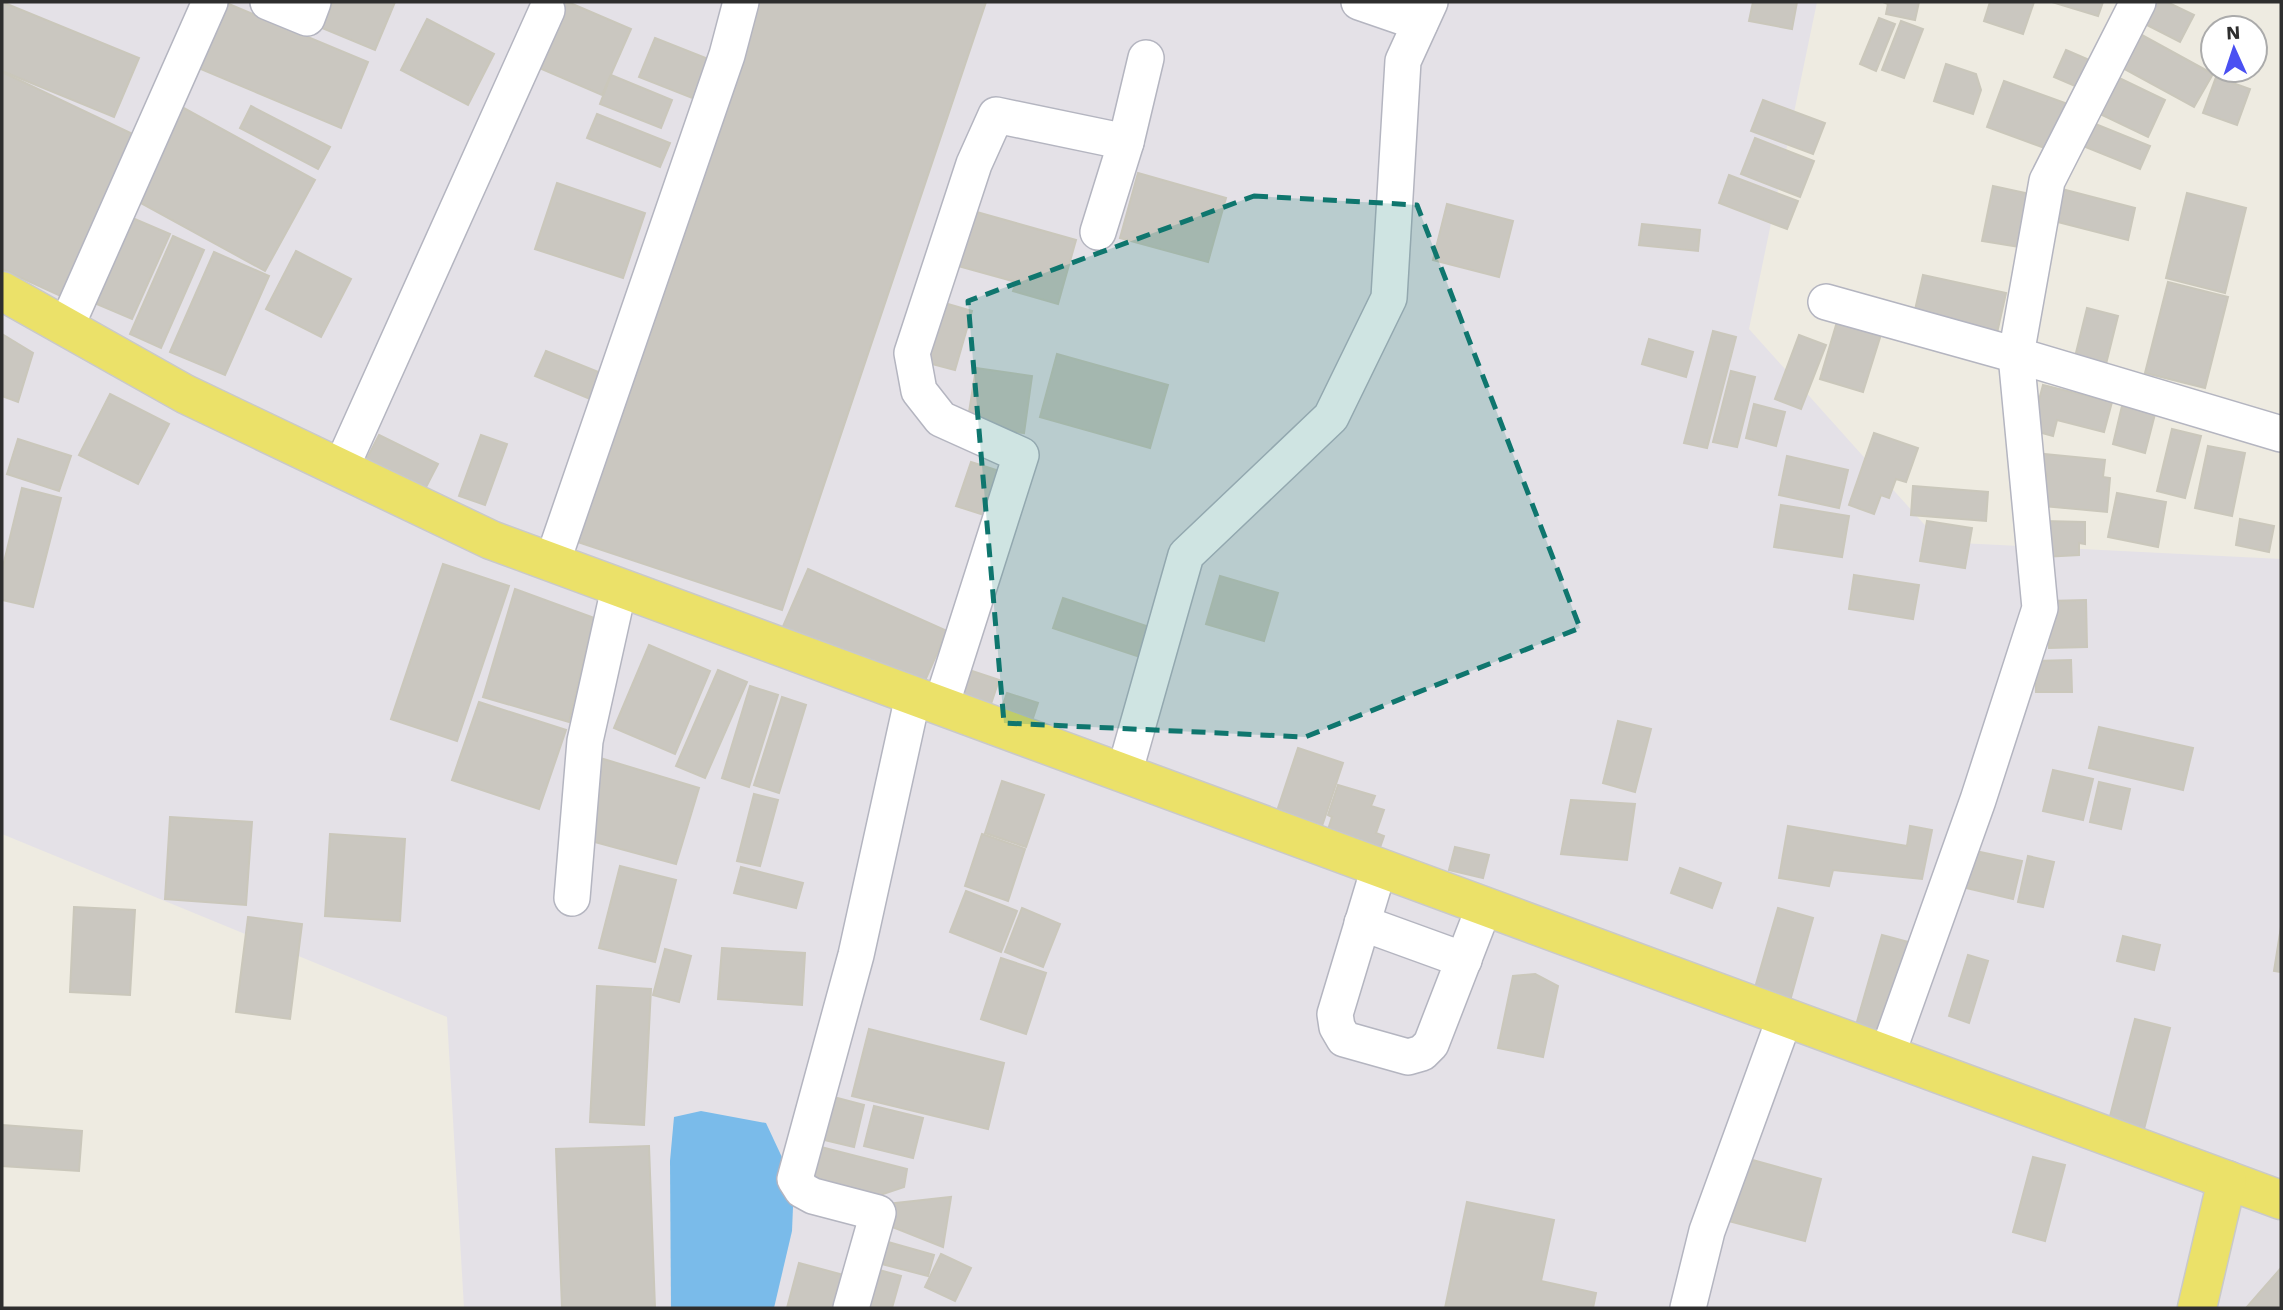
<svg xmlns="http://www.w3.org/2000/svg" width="2283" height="1310" font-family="'Work Sans',sans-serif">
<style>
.industrial{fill:#e4e1e7}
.water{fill:#7abbea}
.building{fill:#cac7c0;stroke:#cac7bb;stroke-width:2}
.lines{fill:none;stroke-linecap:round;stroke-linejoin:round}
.minor-casing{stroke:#b4b5c0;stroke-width:38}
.major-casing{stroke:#c9c9c9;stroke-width:41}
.minor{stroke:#fff;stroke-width:35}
.major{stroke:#ebe169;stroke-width:38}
.marked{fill:#0f766e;fill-opacity:0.2;stroke:#0f766e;stroke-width:5;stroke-dasharray:14 9;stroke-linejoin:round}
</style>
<rect width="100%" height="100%" fill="#eeebe1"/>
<!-- industrial -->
<path class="industrial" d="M2 2H1817L1749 329 1940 542 2281 559V1308H464L447 1017 2 834Z"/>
<!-- water -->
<path class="water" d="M701 1111 766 1123 794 1183 792 1231 774 1308H671L670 1161 674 1117Z"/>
<!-- building -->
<g class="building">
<path d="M2 2 139 58 114 117 2 71Z"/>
<path d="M224 2 368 62 341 128 196 67Z"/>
<path d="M333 2H395L375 50 322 28Z"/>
<path d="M557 2H568L631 29 602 95 530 64Z"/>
<path d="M750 2H986L782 610 569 539Z"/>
<path d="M1753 2H1797L1792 29 1749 21Z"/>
<path d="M1883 2H1919L1915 20 1886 14 1888 4Z"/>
<path d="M1990 2H2034L2023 34 1984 21Z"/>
<path d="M2052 2H2103L2098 16Z"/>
<path d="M2156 2H2167L2194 15 2180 42 2145 24Z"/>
<path d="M1879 18 1895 24 1876 71 1860 64Z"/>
<path d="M427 19 494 54 468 105 401 70Z"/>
<path d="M1901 21 1923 29 1904 78 1882 70Z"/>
<path d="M2140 34 2213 74 2194 107 2121 67Z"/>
<path d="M655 38 721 64 705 103 639 77Z"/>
<path d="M2066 50 2094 62 2082 89 2054 77Z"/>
<path d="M1946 64 1976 74 1981 90 1973 114 1934 101Z"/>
<path d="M2 72 141 138 65 298 2 269Z"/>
<path d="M611 75 672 100 661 128 600 104Z"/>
<path d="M2115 76 2165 100 2148 137 2098 113Z"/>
<path d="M2216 77 2250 89 2237 125 2203 113Z"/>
<path d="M2004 81 2068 104 2050 150 1987 127Z"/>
<path d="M1763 100 1825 123 1813 154 1751 131Z"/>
<path d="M180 106 315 180 265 271 130 197Z"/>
<path d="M251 106 330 147 318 169 240 128Z"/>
<path d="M597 114 670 143 660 167 587 138Z"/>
<path d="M2088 121 2150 146 2140 169 2078 144Z"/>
<path d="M1755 138 1814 161 1800 197 1741 174Z"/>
<path d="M1138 173 1226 198 1208 262 1120 238Z"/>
<path d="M1729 175 1798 201 1787 229 1719 203Z"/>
<path d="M557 183 645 213 623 278 535 249Z"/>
<path d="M1993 186 2030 194 2020 247 1982 241Z"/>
<path d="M2058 188 2135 208 2128 240 2050 220Z"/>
<path d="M2187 193 2246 208 2225 293 2166 278Z"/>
<path d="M1447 204 1513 221 1499 277 1433 260Z"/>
<path d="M966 209 1076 240 1058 304 1013 291 1016 282 951 264Z"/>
<path d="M130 217 170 234 132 319 92 302Z"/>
<path d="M1642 224 1700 230 1698 251 1639 245Z"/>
<path d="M173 236 204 250 161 348 130 334Z"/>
<path d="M296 251 351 279 321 337 266 309Z"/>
<path d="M214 252 269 276 225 375 170 352Z"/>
<path d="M1923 275 2006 293 1995 342 1912 323Z"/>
<path d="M2168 282 2228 297 2205 388 2145 373Z"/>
<path d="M934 300 972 311 955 370 917 360Z"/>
<path d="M2087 308 2118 316 2105 368 2074 361Z"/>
<path d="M1839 315 1883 328 1863 392 1820 379Z"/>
<path d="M1713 331 1736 337 1707 448 1684 443Z"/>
<path d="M2 334 33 353 18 402 2 396Z"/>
<path d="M1799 335 1826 345 1801 409 1775 399Z"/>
<path d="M1649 339 1693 352 1686 377 1642 364Z"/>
<path d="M546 351 601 373 590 399 535 376Z"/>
<path d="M1057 354 1168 385 1150 448 1040 417Z"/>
<path d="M976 368 1032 376 1024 433 967 425Z"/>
<path d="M1731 371 1755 377 1737 447 1713 442Z"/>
<path d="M2043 385 2112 402 2104 432 2057 420 2053 436 2031 430Z"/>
<path d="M110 394 169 424 138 484 79 455Z"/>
<path d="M1754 404 1785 412 1776 446 1746 438Z"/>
<path d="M2122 406 2155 414 2145 453 2113 444Z"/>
<path d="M2172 429 2201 436 2185 498 2157 491Z"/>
<path d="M1874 433 1918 448 1906 482 1896 479 1889 498 1881 495 1874 514 1849 505Z"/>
<path d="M379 435 438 464 423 493 364 464Z"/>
<path d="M481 435 507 444 485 505 459 496Z"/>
<path d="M18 439 71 456 59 491 7 474Z"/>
<path d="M2208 446 2245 453 2232 516 2195 508Z"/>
<path d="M2034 453 2105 460 2103 477 2110 478 2107 512 2044 506 2047 474 2032 473Z"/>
<path d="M1787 456 1848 470 1839 508 1779 495Z"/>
<path d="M971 462 999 471 984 515 956 506Z"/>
<path d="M1913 486 1988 492 1986 521 1911 515Z"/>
<path d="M22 488 61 498 33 607 2 600V570Z"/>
<path d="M2117 493 2166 502 2158 547 2108 537Z"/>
<path d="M1781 505 1849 516 1842 557 1774 547Z"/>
<path d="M2240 519 2274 526 2269 552 2236 545Z"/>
<path d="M1927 521 1972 528 1965 568 1920 561Z"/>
<path d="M2043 521 2085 522V544L2079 543V555L2043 557Z"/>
<path d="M443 564 509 586 457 741 391 719Z"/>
<path d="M808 569 947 631 920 692 781 631Z"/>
<path d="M1854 575 1919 585 1913 619 1849 609Z"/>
<path d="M1220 576 1278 593 1264 641 1206 624Z"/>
<path d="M515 589 594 618 569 722 483 697Z"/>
<path d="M1063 598 1149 627 1140 657 1053 628Z"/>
<path d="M2086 600 2087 647 2049 648 2048 601Z"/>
<path d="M649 645 710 671 675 754 614 728Z"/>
<path d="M2071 660 2072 692H2036L2035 661Z"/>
<path d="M957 666 999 680 987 716 945 702Z"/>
<path d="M718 670 747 682 705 778 676 766Z"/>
<path d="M750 686 778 695 749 787 722 778Z"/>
<path d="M1007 693 1038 703 1031 724 1000 713Z"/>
<path d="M782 697 806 705 779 793 754 785Z"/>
<path d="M479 702 566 730 539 809 452 780Z"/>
<path d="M1618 721 1651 729 1635 792 1603 783Z"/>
<path d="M2099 727 2193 748 2183 790 2089 768Z"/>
<path d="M1298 748 1343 763 1318 838 1273 823Z"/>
<path d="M597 757 699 788 676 864 591 841Z"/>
<path d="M2053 770 2093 779 2083 820 2043 811Z"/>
<path d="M1002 781 1044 795 1026 847 985 833Z"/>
<path d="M2099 782 2130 789 2121 829 2090 822Z"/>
<path d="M1338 785 1375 796 1371 806 1384 810 1376 833 1384 836 1376 859 1324 842 1332 817 1328 815Z"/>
<path d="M754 794 778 800 760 866 737 861Z"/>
<path d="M1571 800 1635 804 1627 860 1561 854Z"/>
<path d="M170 817 252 822 246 905 165 899Z"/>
<path d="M1788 826 1907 846 1910 826 1932 830 1922 879 1833 870 1829 886 1779 878Z"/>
<path d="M330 834 405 839 400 921 325 916Z"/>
<path d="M982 834 1025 849 1008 901 965 886Z"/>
<path d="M1455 847 1489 855 1483 878 1449 870Z"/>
<path d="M1971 850 2022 861 2013 899 1962 887Z"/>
<path d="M2028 856 2054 862 2043 907 2018 902Z"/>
<path d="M620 866 676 880 655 962 599 948Z"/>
<path d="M741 867 803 883 796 908 734 893Z"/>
<path d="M1680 868 1721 883 1712 908 1671 893Z"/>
<path d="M966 891 1017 911 1001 952 950 932Z"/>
<path d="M74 907 135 910 130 995 70 992Z"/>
<path d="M1022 908 1060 924 1043 967 1005 952Z"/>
<path d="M1778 908 1813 918 1788 1008 1752 998Z"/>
<path d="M248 917 302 924 290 1019 236 1012Z"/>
<path d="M2281 927V972L2274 971Z"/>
<path d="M1882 935 1912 943 1882 1048 1852 1039Z"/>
<path d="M2123 936 2160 945 2154 970 2117 961Z"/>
<path d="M722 948 805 953 802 1005 718 999Z"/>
<path d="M665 949 691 956 679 1002 653 995Z"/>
<path d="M1968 955 1988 961 1969 1023 1949 1016Z"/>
<path d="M1001 958 1046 973 1026 1034 981 1019Z"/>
<path d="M1535 974 1558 986 1543 1057 1498 1048 1513 976Z"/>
<path d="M597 986 651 989 644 1125 590 1122Z"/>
<path d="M2135 1019 2170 1028 2143 1133 2108 1124Z"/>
<path d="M869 1029 1004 1063 988 1129 852 1096Z"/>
<path d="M826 1095 864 1105 854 1147 816 1138Z"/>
<path d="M874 1106 923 1118 913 1158 864 1146Z"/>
<path d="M2 1125 82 1131 79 1171 2 1166Z"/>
<path d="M649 1146 655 1308H562L556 1149Z"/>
<path d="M817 1146 907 1169 904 1187 880 1195 878 1204 807 1187Z"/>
<path d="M2033 1157 2065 1165 2045 1241 2013 1232Z"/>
<path d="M1749 1159 1821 1179 1805 1241 1725 1220Z"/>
<path d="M951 1197 943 1247 882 1223 887 1204Z"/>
<path d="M1467 1202 1554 1220 1541 1281 1596 1293 1593 1308H1445Z"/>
<path d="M881 1240 934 1255 928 1276 874 1262Z"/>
<path d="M941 1254 971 1268 955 1301 925 1287Z"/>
<path d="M799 1263 851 1277 843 1308H787Z"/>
<path d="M872 1268 901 1276 892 1308H875L862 1305Z"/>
<path d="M2281 1268V1308H2246Z"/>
</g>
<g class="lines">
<!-- minor casing -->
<g class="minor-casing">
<g id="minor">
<path d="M268 2 307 18 313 2"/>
<path d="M1359 2 1420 23"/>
<path d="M1098 232 1126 142"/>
<path d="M1826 302 2016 355 2281 434"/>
<path d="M66 327 210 2"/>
<path d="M341 468 547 10"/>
<path d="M552 563 727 55 741 2"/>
<path d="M941 706 1021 455 941 419 919 391 912 353 974 164 996 115 1126 142 1146 58"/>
<path d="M1124 774 1186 555 1331 417 1389 298 1403 61 1430 2"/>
<path d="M1379 868 1335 1014 1337 1027 1344 1039 1408 1057 1422 1053 1431 1044 1484 907"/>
<path d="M572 898 585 741 619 588"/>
<path d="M1362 923 1464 960"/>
<path d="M1887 1055 1978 800 2040 608 2016 355 2047 181 2138 2"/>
<path d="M851 1308 878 1213 813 1196 802 1190 795 1179 856 955 913 696"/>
<path d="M1688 1308 1707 1231 1785 1017"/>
</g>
</g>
<!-- major casing -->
<g class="major-casing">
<g id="major">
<path d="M2 291 185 394 491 540 2281 1200"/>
<path d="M2197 1308 2227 1180"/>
</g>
</g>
<!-- minor -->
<use href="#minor" class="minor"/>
<!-- major -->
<use href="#major" class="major"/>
</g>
<!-- marked area -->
<path class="marked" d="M1254 196 1417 205 1580 628 1305 737 1004 723 968 301Z"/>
<!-- border -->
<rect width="2283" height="1310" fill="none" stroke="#2e2e2e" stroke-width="7"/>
<!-- north arrow -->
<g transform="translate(2234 49) rotate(357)"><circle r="33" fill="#ffffff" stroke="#ababab" stroke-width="2"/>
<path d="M0-5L12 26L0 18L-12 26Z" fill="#4a50f2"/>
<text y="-10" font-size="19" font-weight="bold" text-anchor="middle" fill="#2e2e2e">N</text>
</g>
</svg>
